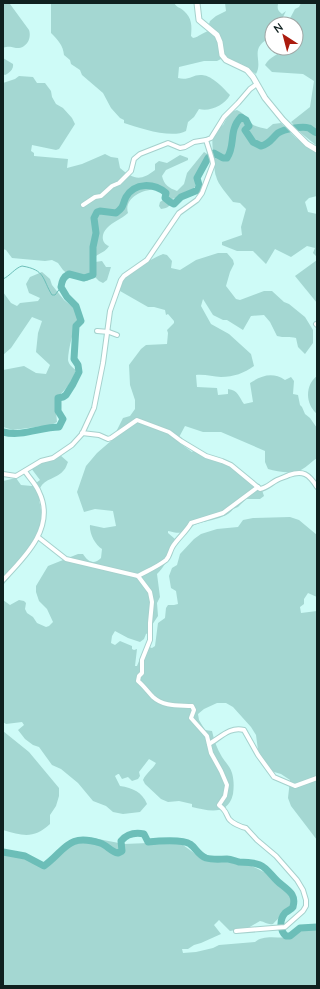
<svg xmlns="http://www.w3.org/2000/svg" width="320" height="989" font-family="'Nunito Sans',sans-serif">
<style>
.green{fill:#a4d7d2}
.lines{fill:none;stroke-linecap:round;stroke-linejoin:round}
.stream{stroke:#6cbeb8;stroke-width:1}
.river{stroke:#6cbeb8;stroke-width:7}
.minor-casing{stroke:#a5d1cd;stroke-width:6}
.tertiary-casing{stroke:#a5d1cd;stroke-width:7}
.minor{stroke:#fff;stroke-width:4}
.tertiary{stroke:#fff;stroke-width:5}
</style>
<rect width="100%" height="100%" fill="#cefbf7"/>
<!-- green -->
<g class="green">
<path d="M3 3 10 4 29 30C32 39 26 49 16 48 10 47 9 46 3 48Z"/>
<path d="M51 3H174C177 8 180 7 184 11 192 18 192 26 191 36L193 38C199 37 203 32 209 31L216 37 221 59 217 61H204L179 67 178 78C189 81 193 74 202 75 213 76 223 88 230 95 225 105 210 112 199 109L194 117 188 122 186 131C172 139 139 128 124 123V120L120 118 111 108 103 93 82 75 80 70 71 64 70 60 64 55C63 45 58 40 51 33Z"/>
<path d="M225 3H281L278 4C277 9 278 11 282 14L286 11 281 21 287 24 295 9 299 7 301 3H317V146L301 133 291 122 310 107 314 81 303 74 272 72 265 65C270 56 279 55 285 48H296V24H272V37C247 48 264 60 256 74L242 64 235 62 228 58 224 54 222 40 209 24 210 21 216 16 226 11Z"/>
<path d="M3 58 13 64C14 69 9 73 5 75L3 74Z"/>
<path d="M19 76 33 77 37 83H45L51 91 52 97 56 104 63 108 72 118 75 124 59 149 56 150 32 145 31 151 34 153V156L68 159 67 168 82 164 105 154 111 157 118 158 120 168C134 180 141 181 155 170V164L159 161 167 163 180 155 188 158V160L166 170 162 176C164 185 169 188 177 191L184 184 187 173 204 152 209 155 210 160 202 175 196 181 195 187 192 191 183 196 172 199C170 206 169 208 161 209L159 206 160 202 168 197 167 194C156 183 122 194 128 213 122 219 112 222 107 228 101 234 101 243 109 246 105 253 98 253 94 258L95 262 102 261 106 267H111L107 280 103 283 99 281 95 277 87 281 72 278 63 270 58 263 52 260 45 261 12 258 6 250 3 249V83L15 79Z"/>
<path d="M237 110C247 115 245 118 252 124 256 127 262 128 267 129L273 124 281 123 296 138 317 152V196L309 198 305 202 308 212 317 214V257L313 253 315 248 307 246 291 257 275 249 266 264 253 251H237L222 245V242L242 235 241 227 246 209 240 203 233 202C228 195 218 185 216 176 214 170 211 136 213 132 215 127 219 127 223 125L230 112Z"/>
<path d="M218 253H227L233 260 234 264 230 272 226 286 236 299 240 300 264 291H272L284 302 289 304 305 317 313 330V343L305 354 298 347 296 338C290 336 284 338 277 336L270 322 264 315 251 316 243 330 227 320H223L213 315 203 299 201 306 211 324 229 334 251 354 254 366C244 373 234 377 221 377 213 377 205 374 196 375L197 387 217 388 218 395 228 394V389C238 390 239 397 244 404L253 402 250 383C262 375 273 372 285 380L291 377 294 381 293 394 298 395 300 405 302 407 305 414 310 418 317 428V458C312 461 307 467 301 470 292 474 278 472 268 469L265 462V451L221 432H203L185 426 177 441 192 452 193 451 208 459 228 465 262 490 264 496 260 499H246L238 507 233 509C227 519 207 520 197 524 191 526 189 530 184 532 179 534 173 532 168 531V533L175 539C176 548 164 568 157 574L160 597 157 603 158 616 152 625 148 633 146 634 144 639 140 642 128 638 115 631 112 636 111 643 115 645 120 641 132 646V649L134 650 137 649 135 666H137L141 656 149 647 152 648 155 646 158 623 165 618 166 608 168 605H174L178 604 176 591 171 588 169 576 172 568 177 565 180 554 194 539 201 534 217 529 238 527 243 520 253 518 290 517 299 520 317 535V597L308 593 304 599V604L300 607 301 613 317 611V840L291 806 288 798 290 780 281 774 274 772 266 764 258 750 256 735 251 727 233 707 226 703H217L204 709 198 714 199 720 205 730 212 731C214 740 217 749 222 757 225 762 230 766 232 773 234 780 234 787 233 794 228 816 209 811 192 807V804L179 801 168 802 161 799 145 784 143 780C146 773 152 770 156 763L149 759 139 772 140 776 138 779 132 781 128 777 122 779 119 774H118L115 776 120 786C133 788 142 792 147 804L140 812 123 814 113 812 106 806 93 801 78 783 61 769 52 765 39 747 33 745 25 739 18 730 24 725 22 722 6 724 3 722V600L10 605 19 600 24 601 26 603 25 609 27 613 33 617 37 623 46 627 49 626 53 622 47 609 39 601 36 592V586L48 566 78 554H83C88 562 94 565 101 558L102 549C95 545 89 533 90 525L104 528 116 526 113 511 95 509 84 512 77 492 86 466 97 453 112 440 123 418 130 416 135 409V400L130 385 129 365 141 349 146 345 167 344 168 333 167 330 174 323V321L168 314 166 315 165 310 154 307H148L120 291C121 273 148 261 163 254L167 255 172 261 171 268 180 270 196 260Z"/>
<path d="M317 260V303L295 276Z"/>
<path d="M42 272 50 279 52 285 64 300 75 309 78 318C74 328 68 349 68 360 69 365 72 367 76 370 71 386 64 389 55 401L57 422 51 425 13 430 3 427V370L24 366 36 373 46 374 50 365 36 352 38 333 42 321 32 317 11 348 3 355V292L11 303 17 306 20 303 38 301 40 298 29 293 26 284 30 277Z"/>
<path d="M317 376V414C305 404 305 385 317 376Z"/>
<path d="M60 455 68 462C67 464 66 468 64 470 57 479 45 478 40 488 36 497 43 511 42 521 37 545 19 565 4 584H3V481L16 478 21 485 32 486 40 480 31 468Z"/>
<path d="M3 731 29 752 59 788V796L56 806 50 815V824C34 839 23 836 3 830Z"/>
<path d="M78 838H93L124 844 172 842 183 845 201 858 252 866 266 873 291 895C295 907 280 916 273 924 268 925 265 922 260 921L248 928 230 931 219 920 214 925 221 934 201 943 194 945 188 949H182L183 953 196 952 213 948 219 945 255 942C264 934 279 939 290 937 294 936 297 932 301 930 306 928 312 930 317 930V986H3V852L23 857 37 864 51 861Z"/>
</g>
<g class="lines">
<!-- stream -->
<path class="stream" d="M3 279C10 276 15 268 22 266 46 270 42 279 52 295H55L61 287"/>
<!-- river -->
<g class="river">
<path d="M3 432C22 437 41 427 59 427L63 419 58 411V398L63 397 66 395 73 384 79 372 78 365 74 359 76 326 81 321 76 306 67 297 61 287C62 281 63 277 69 274L84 278 93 275V247L96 233 94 218 97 212 100 211 116 213C125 206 122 205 126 197 135 182 154 183 166 193L165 198 170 202 174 204 181 197 198 190 199 185 197 178 208 158 214 153 223 158H227C236 145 228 131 241 117L246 120 249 126 245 130 253 142 261 146C270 144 272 138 278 133 284 129 302 126 309 128 311 129 314 132 317 133"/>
<path d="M3 852 25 856 44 866C66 850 67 833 100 843 107 845 111 852 118 853L122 851 121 841C127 834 134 832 144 834L148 842C157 841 183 839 190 844 196 848 198 855 206 858 213 860 220 859 227 859 231 859 235 861 239 862 246 862 253 862 260 865 268 868 274 880 282 885 291 892 296 896 293 907 291 910 287 911 285 913 279 920 280 931 286 936H290L300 928 317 927"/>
</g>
<!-- minor casing -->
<g class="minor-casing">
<g id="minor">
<path d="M83 205 95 197 101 196 112 186 119 183 131 171 134 159 140 154 168 143 180 148 185 147 194 142 206 140 211 138 224 117 238 103 250 89 257 84"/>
<path d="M316 324 317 325"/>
<path d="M97 331 109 332 117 335"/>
<path d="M82 433 99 435 108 439 111 438 137 420 169 432 181 441 206 456 222 461 231 465 260 489C267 488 271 483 277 480 281 478 285 477 289 475 303 470 309 474 317 487"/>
<path d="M3 474 16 476 41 461 53 458 72 445 82 434 94 408 103 363 110 311 121 280 124 276 147 260 179 213 197 200 202 193 213 164 212 159 206 140"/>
<path d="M38 537 66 559 138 576C147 571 157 567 166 560 170 556 170 550 173 546 178 538 186 532 191 523L223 513 258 487"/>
<path d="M138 576 150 592 152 602 150 623V640L142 660V673L139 676 138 681C144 686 148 692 153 697 164 707 179 705 192 706L194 710 191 718 207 736 211 753 221 771 227 785 225 796 219 805C221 807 223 808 224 810 226 812 227 816 229 819 232 823 241 827 246 828L257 840 276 856 297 880 303 890 306 900V906L303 911 285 927 236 931"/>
<path d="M3 580C25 557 56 527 39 492 36 484 29 478 25 471"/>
<path d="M209 744C220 738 230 726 244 730L258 755 274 777 295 786 317 778"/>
</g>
</g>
<!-- tertiary casing -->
<g class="tertiary-casing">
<path id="tertiary" d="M197 3 199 20 217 35 220 42 222 55 226 60 247 70 253 77 265 98 283 120 307 144 317 150"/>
</g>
<!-- minor -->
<use href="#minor" class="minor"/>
<!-- tertiary -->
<use href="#tertiary" class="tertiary"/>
</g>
<!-- border -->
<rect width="320" height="989" fill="none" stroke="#0f201f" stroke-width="8"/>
<!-- north arrow -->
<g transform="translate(284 36) rotate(324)"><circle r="19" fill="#ffffff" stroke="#9fa6a5"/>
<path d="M0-3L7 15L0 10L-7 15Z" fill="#ab1b0e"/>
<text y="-6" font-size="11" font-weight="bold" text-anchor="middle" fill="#0f201f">N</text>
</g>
</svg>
